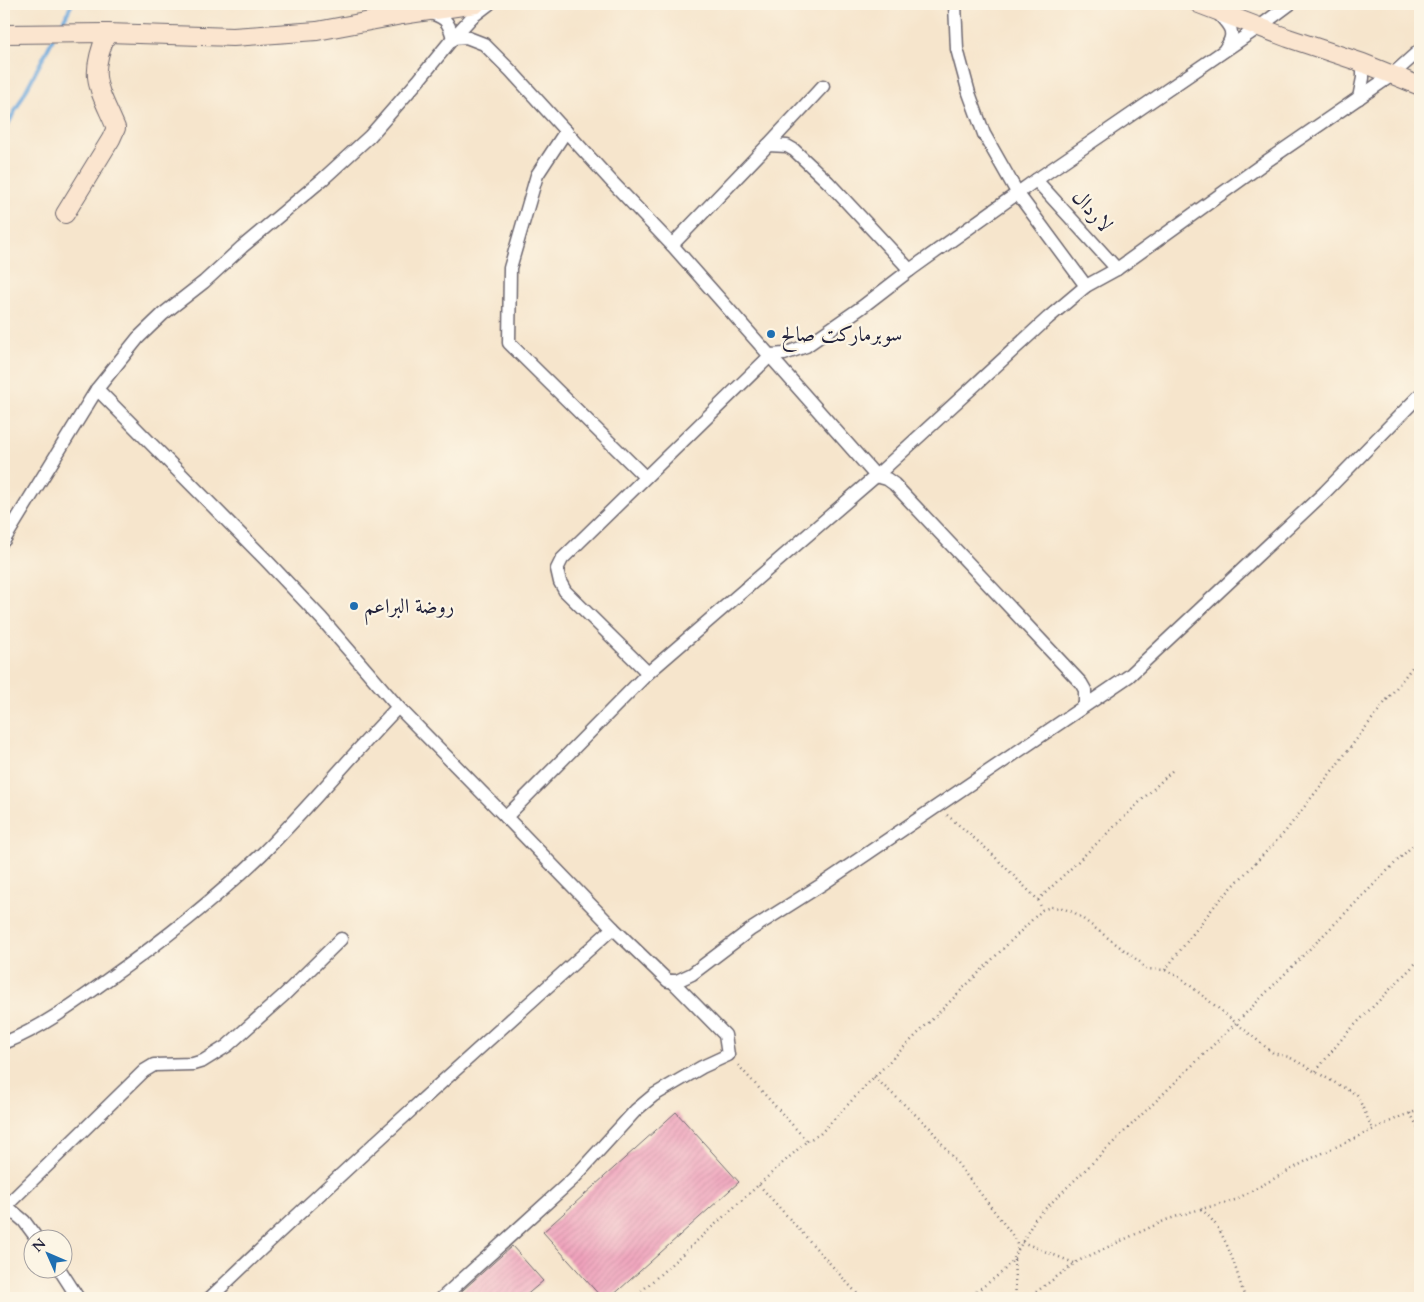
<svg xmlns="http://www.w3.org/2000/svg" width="1424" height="1302" font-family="Cardo,Amiri,serif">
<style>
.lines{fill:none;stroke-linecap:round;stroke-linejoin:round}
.stream{stroke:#6aa6db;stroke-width:4}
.building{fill:url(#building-hatch)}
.street-casing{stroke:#6c666e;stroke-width:15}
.secondary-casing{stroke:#6c666e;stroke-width:20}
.path{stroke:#6c666e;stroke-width:2.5;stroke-dasharray:1 4;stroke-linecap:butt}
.street{stroke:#fff;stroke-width:12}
.secondary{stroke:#fbe5cf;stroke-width:18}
.poi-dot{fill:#1f6fb2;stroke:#fcf5e5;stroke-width:2}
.labels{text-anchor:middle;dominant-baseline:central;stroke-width:4.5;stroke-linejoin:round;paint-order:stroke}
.street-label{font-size:21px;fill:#22223b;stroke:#fcf5e5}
.poi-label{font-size:21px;fill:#22223b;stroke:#fcf5e5;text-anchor:start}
</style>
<defs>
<pattern id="building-hatch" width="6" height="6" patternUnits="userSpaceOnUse" patternTransform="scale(1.25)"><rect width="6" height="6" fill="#efa2bc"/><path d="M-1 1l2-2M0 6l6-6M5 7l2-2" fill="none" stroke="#cd8ba2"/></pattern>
</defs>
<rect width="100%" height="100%" fill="#fcf5e5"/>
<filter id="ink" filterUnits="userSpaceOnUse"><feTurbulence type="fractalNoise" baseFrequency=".02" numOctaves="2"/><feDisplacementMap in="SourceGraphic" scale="10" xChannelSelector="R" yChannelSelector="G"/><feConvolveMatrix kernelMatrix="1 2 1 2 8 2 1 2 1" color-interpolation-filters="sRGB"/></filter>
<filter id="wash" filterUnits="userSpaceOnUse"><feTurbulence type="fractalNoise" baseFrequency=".0096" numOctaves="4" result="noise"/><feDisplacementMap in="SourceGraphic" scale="20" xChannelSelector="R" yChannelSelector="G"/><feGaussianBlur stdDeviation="1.12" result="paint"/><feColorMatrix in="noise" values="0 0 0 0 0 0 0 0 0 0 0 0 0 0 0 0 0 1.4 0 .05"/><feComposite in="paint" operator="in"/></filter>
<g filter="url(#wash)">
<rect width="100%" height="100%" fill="#f6e5cc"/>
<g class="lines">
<!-- stream -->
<g class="stream">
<path d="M59 29 72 4"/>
<path d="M4 132 53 39"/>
</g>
</g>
<g id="blocks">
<!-- building -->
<g class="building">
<path d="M676 1112 739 1182 610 1298H602L543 1232Z"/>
<path d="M512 1246 543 1281 523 1298H454Z"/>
</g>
</g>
</g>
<g filter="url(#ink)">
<use href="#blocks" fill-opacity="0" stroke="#6c666e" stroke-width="1"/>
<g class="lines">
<!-- street casing -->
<g class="street-casing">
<g id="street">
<path d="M955 4 957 49 969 93 984 134 1018 194 1086 286"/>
<path d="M1216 11C1229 25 1238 32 1225 49"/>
<path d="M427 12C445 17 448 20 453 38"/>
<path d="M453 38 466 37 484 44 511 71 613 183 672 245 768 145 787 146 794 150 828 182 910 270"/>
<path d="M1359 98 1363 78V63"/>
<path d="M566 131 537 175 510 268 509 343 645 477"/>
<path d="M768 145 823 86"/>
<path d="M1036 180 1117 269"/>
<path d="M672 245 876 476 887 479 894 484 1081 683 1085 690V705"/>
<path d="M4 540 97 389 138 338 163 314 204 282 242 247 323 179 370 136 418 81 453 38 472 17 489 4"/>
<path d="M648 673 565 591 560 582 557 569 562 559 771 355 784 354 806 346 862 307 910 270 1036 180 1259 27 1290 4"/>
<path d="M398 707 506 817"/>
<path d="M613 928 506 817 648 673 876 476 1048 318 1086 286 1117 269 1267 161 1392 75 1420 50"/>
<path d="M4 1043C41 1028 74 1004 107 980 161 942 214 900 262 854 309 807 352 755 398 707L321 618 266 560 97 389"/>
<path d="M4 1204 24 1221 38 1240"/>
<path d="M7 1205 144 1071 154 1065 193 1064 203 1061 227 1046 284 995 341 939"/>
<path d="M60 1270 78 1298"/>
<path d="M210 1298C341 1172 477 1050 613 928L668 981H677L692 974 750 930 821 885 1129 676 1325 492 1420 395"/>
<path d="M442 1298 573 1179 636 1110 654 1095 702 1067 728 1055 725 1035 672 981"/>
</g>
</g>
<!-- secondary casing -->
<g class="secondary-casing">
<g id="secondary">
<path d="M1199 4 1288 38 1363 63 1420 86"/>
<path d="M4 34 107 33"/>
<path d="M65 214 111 139 116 128C98 86 88 78 107 33L233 37 317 31 402 15 476 4"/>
</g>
</g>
<!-- path -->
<g class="path">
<path d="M947 815 989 851 1038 900 1042 909"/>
<path d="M1038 900 1174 769"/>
<path d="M1165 970 1216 904 1285 832 1420 657"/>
<path d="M1316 1071 1345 1035 1420 959"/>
<path d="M874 1077 930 1128 1011 1233C1014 1238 1019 1245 1017 1251 1013 1269 980 1288 966 1298"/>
<path d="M1410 1113 1420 1131"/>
<path d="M807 1141 820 1134 874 1077 1042 910 1051 907 1062 908 1075 913 1140 962 1145 969 1165 970 1181 978 1273 1053 1289 1057 1357 1095 1373 1130"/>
<path d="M759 1185 861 1298"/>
<path d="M1201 1209C1227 1230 1235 1268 1245 1298"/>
<path d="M1022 1242 1074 1263"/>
<path d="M1018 1250 1035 1219 1045 1209 1237 1022 1420 838"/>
<path d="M1014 1260 1016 1298"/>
<path d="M634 1298 807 1141 737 1064"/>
<path d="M1028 1298 1078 1261 1166 1220 1190 1212 1235 1200 1310 1159 1402 1116 1420 1110"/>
<path d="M1417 1298 1420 1295"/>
</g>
<!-- street -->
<use href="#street" class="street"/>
<!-- secondary -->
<use href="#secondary" class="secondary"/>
</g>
</g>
<!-- markers -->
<g class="poi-dot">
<circle cx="771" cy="334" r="5"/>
<circle cx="354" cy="606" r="5"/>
</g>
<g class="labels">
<!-- street labels -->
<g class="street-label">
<text transform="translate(1092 211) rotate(48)">لاردال</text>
</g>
<!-- poi labels -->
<g class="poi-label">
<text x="781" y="334">سوبرماركت صالح</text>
<text x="364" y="606">روضة البراعم</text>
</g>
</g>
<!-- margin -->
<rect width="1424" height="1302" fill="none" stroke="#fcf5e5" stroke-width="20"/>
<!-- north arrow -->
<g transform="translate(48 1254) rotate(315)"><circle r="24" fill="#fcf5e5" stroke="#a5a1a1"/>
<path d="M0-4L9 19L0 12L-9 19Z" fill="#1f6fb2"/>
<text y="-8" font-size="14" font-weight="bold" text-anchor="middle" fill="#22223b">N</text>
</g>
</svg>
